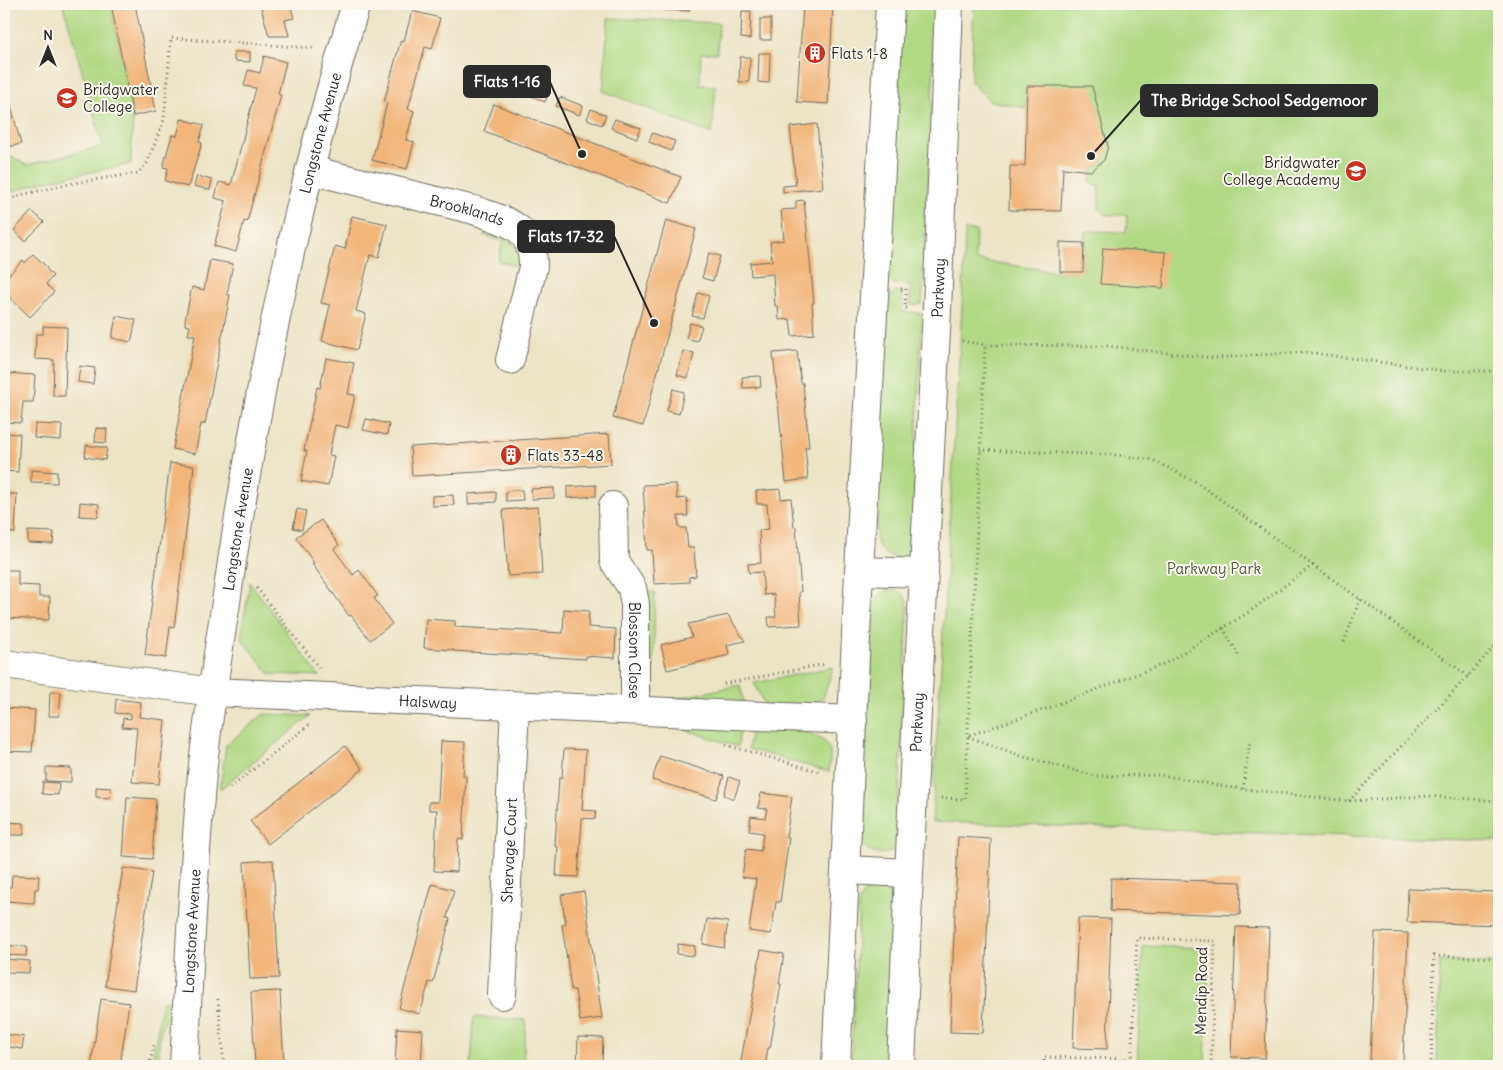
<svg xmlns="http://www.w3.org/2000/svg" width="1503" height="1070" font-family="Delius,sans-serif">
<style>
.green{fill:#b0d984;stroke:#6e8258}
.building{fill:#f2b57a}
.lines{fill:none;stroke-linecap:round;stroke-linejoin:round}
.street-casing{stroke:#6e6c61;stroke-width:30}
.path{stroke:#6e6c61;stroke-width:3;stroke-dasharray:1 4;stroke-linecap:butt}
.street{stroke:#fff;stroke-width:28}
.labels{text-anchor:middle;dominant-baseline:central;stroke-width:4;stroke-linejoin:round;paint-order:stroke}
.poi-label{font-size:15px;fill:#2b2b2b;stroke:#fbf7ec;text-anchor:start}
.street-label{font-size:15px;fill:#2b2b2b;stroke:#fbf7ec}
.park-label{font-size:15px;fill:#4c5641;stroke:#fbf7ec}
.leader{fill:none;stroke:#2b2b2b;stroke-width:2}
.callout-dot{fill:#2b2b2b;stroke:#fbf7ec;stroke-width:2}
.callout{fill:#2b2b2b;stroke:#2b2b2b;stroke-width:2}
.callout-label{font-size:16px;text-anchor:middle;font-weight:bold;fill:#fff}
</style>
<rect width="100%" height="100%" fill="#fbf7ec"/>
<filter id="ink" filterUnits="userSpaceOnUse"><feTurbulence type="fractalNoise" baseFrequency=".02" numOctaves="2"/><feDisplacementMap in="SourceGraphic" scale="10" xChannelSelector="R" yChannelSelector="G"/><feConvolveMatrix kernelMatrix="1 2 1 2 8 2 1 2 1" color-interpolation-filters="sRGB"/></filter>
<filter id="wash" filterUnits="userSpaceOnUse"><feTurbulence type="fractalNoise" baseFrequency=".0096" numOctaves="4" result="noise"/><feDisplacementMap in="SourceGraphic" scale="20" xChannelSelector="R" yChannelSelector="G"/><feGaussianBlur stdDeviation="1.12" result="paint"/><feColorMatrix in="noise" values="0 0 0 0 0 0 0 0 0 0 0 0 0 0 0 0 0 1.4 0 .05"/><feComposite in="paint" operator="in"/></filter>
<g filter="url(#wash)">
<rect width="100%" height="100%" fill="#ebe4c5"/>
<!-- green -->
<g class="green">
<path d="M63 4H111L133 116 131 164 41 182 4 194V159L13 157 26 165 103 146Z"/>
<path d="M902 4H937L922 303 918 305H910V285L894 284 888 279Z"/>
<path d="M974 4H1499V841L932 822 963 289 965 230 976 231 975 260 1060 272H1083L1085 231 1126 232 1127 215H1106L1099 208V185L1090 184 1091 171 1104 160 1027 86 1026 108 990 101 971 82Z"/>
<path d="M608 18 719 23 717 53H701L700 85 716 86 712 134 603 91Z"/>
<path d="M495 227C513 242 517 243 520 267L498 261 503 241 483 235Z"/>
<path d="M895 291 903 292 902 312 918 313 922 315 912 541C907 564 882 561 876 540L887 299Z"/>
<path d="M250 582 319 676H320L270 674 241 638Z"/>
<path d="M887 590C899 589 907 594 908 607L897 838 895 847 891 852C878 856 866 854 862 840L874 606C876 598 879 594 887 590Z"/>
<path d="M645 592H655L653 688 655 692H651L648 688Z"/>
<path d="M833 667 824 696 817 702 811 705 765 706 754 683Z"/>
<path d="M740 685 744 705 669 700Z"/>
<path d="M264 714 310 716 220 789 226 745Z"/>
<path d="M668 724 740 728 738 747Z"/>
<path d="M751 729C772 730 824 725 830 752 831 758 829 766 829 772L748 749Z"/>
<path d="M871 890C882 890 889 890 893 901L886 1066H851L859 902 864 893Z"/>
<path d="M1143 946 1209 948 1205 1066H1058V1062L1137 1065Z"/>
<path d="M1440 961 1499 963V1066H1437Z"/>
<path d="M162 1001H174C174 1012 165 1017 162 1027 158 1038 160 1052 159 1064L152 1063Z"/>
<path d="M474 1017 526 1020 523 1066H471Z"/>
</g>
<g id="blocks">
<!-- building -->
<g class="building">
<path d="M111 4H135L156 111 133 116Z"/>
<path d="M260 4H290L294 18 285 20 289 36H269Z"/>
<path d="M627 4H651L650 9 627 8Z"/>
<path d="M664 4H690L689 11 663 10Z"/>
<path d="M803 4H833L828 104 797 102Z"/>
<path d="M412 11 440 18 432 49 425 47 408 109 414 111 406 140 414 142 407 169 372 160 387 103 384 102 392 72 401 40 404 41Z"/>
<path d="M742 11H751L750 39 741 38Z"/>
<rect x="760" y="19" width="11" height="21"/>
<path d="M234 52H250V62L234 61Z"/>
<path d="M759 53H770L769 83 758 82Z"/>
<path d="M264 56 286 62 278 94 281 95 247 222 244 221 236 252 214 246 226 201 215 198 219 182 231 185 256 88 244 86 248 70 260 73Z"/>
<path d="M740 57H750L749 82H739Z"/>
<path d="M4 80 21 144 4 148Z"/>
<path d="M523 82 549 92 545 102 519 91Z"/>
<path d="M1027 86H1092L1108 146 1104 160 1091 171 1063 168 1061 211 1009 210 1010 166H1025Z"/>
<path d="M560 97 583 106 579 115 556 106Z"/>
<path d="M494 104 681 177 670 203 484 131Z"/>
<path d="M591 109 606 115 602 125 587 119Z"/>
<path d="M181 119 204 125 199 142 202 143 188 187 165 181 168 168 163 167 172 135 177 136Z"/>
<path d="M615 119 641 128 637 138 611 128Z"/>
<path d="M817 124 823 188 783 192V186L796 185 790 127Z"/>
<path d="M652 133 675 141 671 151 649 142Z"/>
<path d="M197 176 212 180 210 190 194 186Z"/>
<path d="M804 200 814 303H812L814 334 792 336 790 319 779 320 778 306H775L773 274 751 276 750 263 772 261 770 242 784 240 781 210 796 209V201Z"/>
<path d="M32 211 44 222 25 241 14 230Z"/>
<path d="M352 216 387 224 379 257 370 255 356 311 366 314 357 350 322 341 330 305 321 303 335 246 345 249Z"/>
<path d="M666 220 696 229 643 426 613 418Z"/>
<path d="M1060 242 1084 243 1083 272H1060Z"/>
<path d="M1103 248 1166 252 1163 288 1100 284Z"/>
<path d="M709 253 720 256 713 281 702 278Z"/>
<path d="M33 254 47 267 46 268 53 276 46 284 54 292 30 317 4 292V280L23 260 25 263Z"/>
<path d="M210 260 233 264 227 294 230 295 205 424H201L195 454 173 449 195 335H188L190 326 185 325V320L192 287 204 290Z"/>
<path d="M698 293 709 296 703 318 692 316Z"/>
<path d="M116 316 136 320 131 342 112 338Z"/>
<path d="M690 323 702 326 697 341 686 338Z"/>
<path d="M43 326 67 327 65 396H53L54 360 35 359 36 334H43Z"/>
<path d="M683 351 694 353 688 378 677 375Z"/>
<path d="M797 351 801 383H803L809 447H805L808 479 786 482 773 353Z"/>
<path d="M326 358 354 363 348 394 355 395 348 428 335 425 329 455 334 456 328 486 301 481 307 451H304L317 387 320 388Z"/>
<path d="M80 366 95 368 93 384 78 382Z"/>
<path d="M4 373 35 375 33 402H23L21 423 4 422Z"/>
<path d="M760 376 761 387 743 388 742 377Z"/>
<path d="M673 389 684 392 679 414 667 411Z"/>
<path d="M366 419 389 424 387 435 363 430Z"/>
<path d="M35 424 62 425 61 440 34 438Z"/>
<path d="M96 428 107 429 106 443 95 442Z"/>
<path d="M4 433 20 434 18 472 4 471Z"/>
<path d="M609 434 611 464 412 476 410 447Z"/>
<path d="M86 445 107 448 105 460 85 457Z"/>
<path d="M170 463 194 466 174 628 170 627 166 658 145 655Z"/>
<path d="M31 470 57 472V483L31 482Z"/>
<path d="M676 484 677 499 687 498 688 516H678L679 528H686L688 548H694L696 576 689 577V582L654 584 652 550H647L643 485Z"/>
<path d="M596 485V496L567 498V487Z"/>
<path d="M554 488V498L532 499 531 489Z"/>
<path d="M780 489 781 499 791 498 794 527H796L801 592H799L801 625 769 627 768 617H776L774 594 764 595 762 572 749 573 748 564 761 563 759 530 769 529 767 504H757L756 491Z"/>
<path d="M522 490 523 500 506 501V491Z"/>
<path d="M496 492V502L468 504V494Z"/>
<path d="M4 494H17L15 533 4 532Z"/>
<path d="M453 495 454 505 432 506V496Z"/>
<path d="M80 502 99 504 98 517 79 516Z"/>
<path d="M538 507 542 574 508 576 503 510Z"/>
<path d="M297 509 306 511 302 530 293 528Z"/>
<path d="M321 520 339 545 334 549 353 575 359 570 378 596 374 598 392 624 370 640 351 615 349 616 331 590 312 564 314 563 296 537Z"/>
<path d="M28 531 54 532 53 544 28 543Z"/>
<path d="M4 570H18V585L39 586V597H50L49 620 4 618Z"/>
<path d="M564 609 589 611 588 627 616 629 615 658 586 656V659L453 651 454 650 424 648 426 619 455 621V627L563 633Z"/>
<path d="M728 615 745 641 727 645 729 655 667 670 661 645 692 637 688 624Z"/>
<path d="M50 692H61L59 716H49Z"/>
<path d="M116 699 141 702 139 717 165 720 159 784 132 782 137 728 122 727 123 718 131 719V714L115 713Z"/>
<path d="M4 708 35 710 32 752 4 751Z"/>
<path d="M441 741 465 742 463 776H466L463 840 458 839 457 872 434 871 437 810H429V802H438Z"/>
<path d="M345 746 363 769 268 844 250 821Z"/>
<path d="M564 749 586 750 582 810 596 811 595 819 582 818 578 877 556 876 558 847 555 846 559 778H562Z"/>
<path d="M660 756 724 776 716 799 652 780Z"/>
<path d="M46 767 71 768V782L46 781Z"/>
<path d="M729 777 740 781 734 799 724 795Z"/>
<path d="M43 782 59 783 58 795 42 794Z"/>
<path d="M96 787 111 788 110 798 96 797Z"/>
<path d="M761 793 792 797 786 837H789L780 902H776L771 934 749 931 756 879 742 877 746 849 761 851 763 833 749 831 751 816 765 818 767 809 758 808Z"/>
<path d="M127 797 156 799 152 859 123 857Z"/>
<path d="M4 822 24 823V835H4Z"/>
<path d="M958 837 991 839 983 1033 950 1032Z"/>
<path d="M273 860 279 978 250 979 244 862Z"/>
<path d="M123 868 152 872 134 990 105 986Z"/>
<path d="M12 875 39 876 38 889H35L34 903 5 901 6 887H11Z"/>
<path d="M1111 878 1241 882 1240 915 1110 911Z"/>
<path d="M432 884 454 890 447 918 450 919 433 983 429 982 420 1014 399 1008Z"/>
<path d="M1408 889 1499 892V925L1407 922Z"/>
<path d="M584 891 602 1018 580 1021 575 990H571L567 959 562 925 566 924 561 895Z"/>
<path d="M1078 918 1111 919 1107 1049 1073 1048Z"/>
<path d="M707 919 728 922 724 948 703 944Z"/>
<path d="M1236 927 1269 928 1265 1058 1231 1057Z"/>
<path d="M1375 932 1408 933 1403 1064 1370 1062Z"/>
<path d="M678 944 695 946 694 956 677 954Z"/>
<path d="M4 945 27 947 26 956 4 955Z"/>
<path d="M761 950 784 954 779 984H781L770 1048H768L765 1066H740Z"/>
<path d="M6 959 30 961 29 973 6 972Z"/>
<path d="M280 991 284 1066H255L251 992Z"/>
<path d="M101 999 129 1003 120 1066H91Z"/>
<path d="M397 1028 423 1030 421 1066H395Z"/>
<path d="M4 1034 24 1037 22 1049 4 1046Z"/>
<path d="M578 1037 603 1038 602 1066H577Z"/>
</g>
</g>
</g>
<g filter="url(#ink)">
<use href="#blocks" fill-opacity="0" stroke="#6e6c61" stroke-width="1"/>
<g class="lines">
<!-- street casing -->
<g class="street-casing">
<g id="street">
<path id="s1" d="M310 170 474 210C506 221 534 226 533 267L510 360"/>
<path id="s2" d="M613 506 614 561 632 588 635 604V710"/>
<path d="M859 571 924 573"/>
<path id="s3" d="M4 664 213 692 853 720"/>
<path d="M846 870 909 873"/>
<path id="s4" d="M502 995 515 706"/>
<path id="s5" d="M184 1066C189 969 193 871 202 774 208 716 217 659 226 602 255 400 296 199 356 4"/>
<path d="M836 1066 859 571 890 4"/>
<path id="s6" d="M901 1066 909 873 937 310 949 4"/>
</g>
</g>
<!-- path -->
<g class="path">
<path d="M4 201 25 194 74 183 138 173 147 163 164 120 171 38 313 48"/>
<path d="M901 289H906L905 308H908"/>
<path d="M962 341 985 345 1107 346 1214 358 1305 352 1445 371H1499"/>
<path d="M980 450 1117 455 1153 460 1196 482 1468 676"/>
<path d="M1313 565 1249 612 1166 663 1051 707 967 736 1021 756 1095 776 1161 775 1226 787 1349 801 1428 796 1499 801"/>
<path d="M257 588 319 668"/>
<path d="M1223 628 1239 656"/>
<path d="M1344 642 1360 599"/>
<path d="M724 684 826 664"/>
<path d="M726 745 821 772"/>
<path d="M230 788 309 725"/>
<path d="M1243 789 1250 741"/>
<path d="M941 798 965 799 985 345"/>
<path d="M1349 801 1468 676 1499 641"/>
<path d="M218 999 224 1066"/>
<path d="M1211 1064 1260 1066"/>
<path d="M149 1066 155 1042"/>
<path d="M1044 1066V1057L1132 1059"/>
<path d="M1131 1066 1137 938 1215 941 1211 1066"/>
<path d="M1431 1066 1434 956 1499 958"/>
</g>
<!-- street -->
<use href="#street" class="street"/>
</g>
</g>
<!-- icons -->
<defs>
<g id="building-disc" transform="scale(1.125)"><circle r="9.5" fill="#c8321e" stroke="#fbf7ec"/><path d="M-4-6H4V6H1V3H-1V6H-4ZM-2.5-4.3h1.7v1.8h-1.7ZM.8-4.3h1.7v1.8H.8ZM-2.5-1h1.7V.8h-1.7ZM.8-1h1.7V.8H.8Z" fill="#fff"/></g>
<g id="university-disc" transform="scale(1.125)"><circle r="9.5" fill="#c8321e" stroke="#fbf7ec"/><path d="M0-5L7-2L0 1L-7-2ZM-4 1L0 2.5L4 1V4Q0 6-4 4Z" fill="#fff"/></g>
<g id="school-disc" transform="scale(1.125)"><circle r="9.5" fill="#c8321e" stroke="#fbf7ec"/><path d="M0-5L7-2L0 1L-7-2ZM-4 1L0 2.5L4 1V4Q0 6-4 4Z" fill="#fff"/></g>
</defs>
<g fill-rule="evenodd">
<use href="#building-disc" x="815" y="53"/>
<use href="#university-disc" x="67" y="98"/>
<use href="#school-disc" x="1356" y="171"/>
<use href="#building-disc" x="511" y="455"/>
</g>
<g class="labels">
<!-- poi labels -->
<g class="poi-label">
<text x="831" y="53">Flats 1-8</text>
<text x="83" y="89">Bridgwater<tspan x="83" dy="17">College</tspan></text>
<text x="1340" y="162" text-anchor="end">Bridgwater<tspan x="1340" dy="17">College Academy</tspan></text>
<text x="527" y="455">Flats 33-48</text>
</g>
<!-- street labels -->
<g class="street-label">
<text stroke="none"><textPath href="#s5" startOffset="945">Longstone Avenue</textPath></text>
<text stroke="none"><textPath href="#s1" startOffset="162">Brooklands</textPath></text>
<text stroke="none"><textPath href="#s6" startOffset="779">Parkway</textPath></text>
<text stroke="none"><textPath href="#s5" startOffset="540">Longstone Avenue</textPath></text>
<text stroke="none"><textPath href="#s2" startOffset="150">Blossom Close</textPath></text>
<text stroke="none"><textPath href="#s3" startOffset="426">Halsway</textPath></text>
<text stroke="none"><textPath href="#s6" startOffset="344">Parkway</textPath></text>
<text stroke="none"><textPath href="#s4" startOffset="145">Shervage Court</textPath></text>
<text stroke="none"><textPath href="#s5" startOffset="135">Longstone Avenue</textPath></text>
<text transform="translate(1201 991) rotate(-89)">Mendip Road</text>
</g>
<!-- park labels -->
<g class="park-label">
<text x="1214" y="568">Parkway Park</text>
</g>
</g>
<!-- callouts -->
<path class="leader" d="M582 154L550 82M1091 156L1141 100M654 323L614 236"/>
<g class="callout-dot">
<circle cx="582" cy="154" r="5"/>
<circle cx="1091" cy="156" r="5"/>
<circle cx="654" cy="323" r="5"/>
</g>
<g class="callout">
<rect x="464" y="66" width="86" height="31" rx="5"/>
<rect x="1141" y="85" width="236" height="31" rx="5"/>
<rect x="518" y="221" width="96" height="31" rx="5"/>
</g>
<g class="callout-label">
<text x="507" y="87">Flats 1-16</text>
<text x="1259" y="106">The Bridge School Sedgemoor</text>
<text x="566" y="242">Flats 17-32</text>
</g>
<!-- margin -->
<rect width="1503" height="1070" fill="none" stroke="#fbf7ec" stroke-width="20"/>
<!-- north arrow -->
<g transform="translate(48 48)" stroke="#fbf7ec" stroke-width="4" paint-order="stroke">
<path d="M0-4L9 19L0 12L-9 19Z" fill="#2b2b2b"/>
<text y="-8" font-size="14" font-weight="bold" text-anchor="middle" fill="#2b2b2b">N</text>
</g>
</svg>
